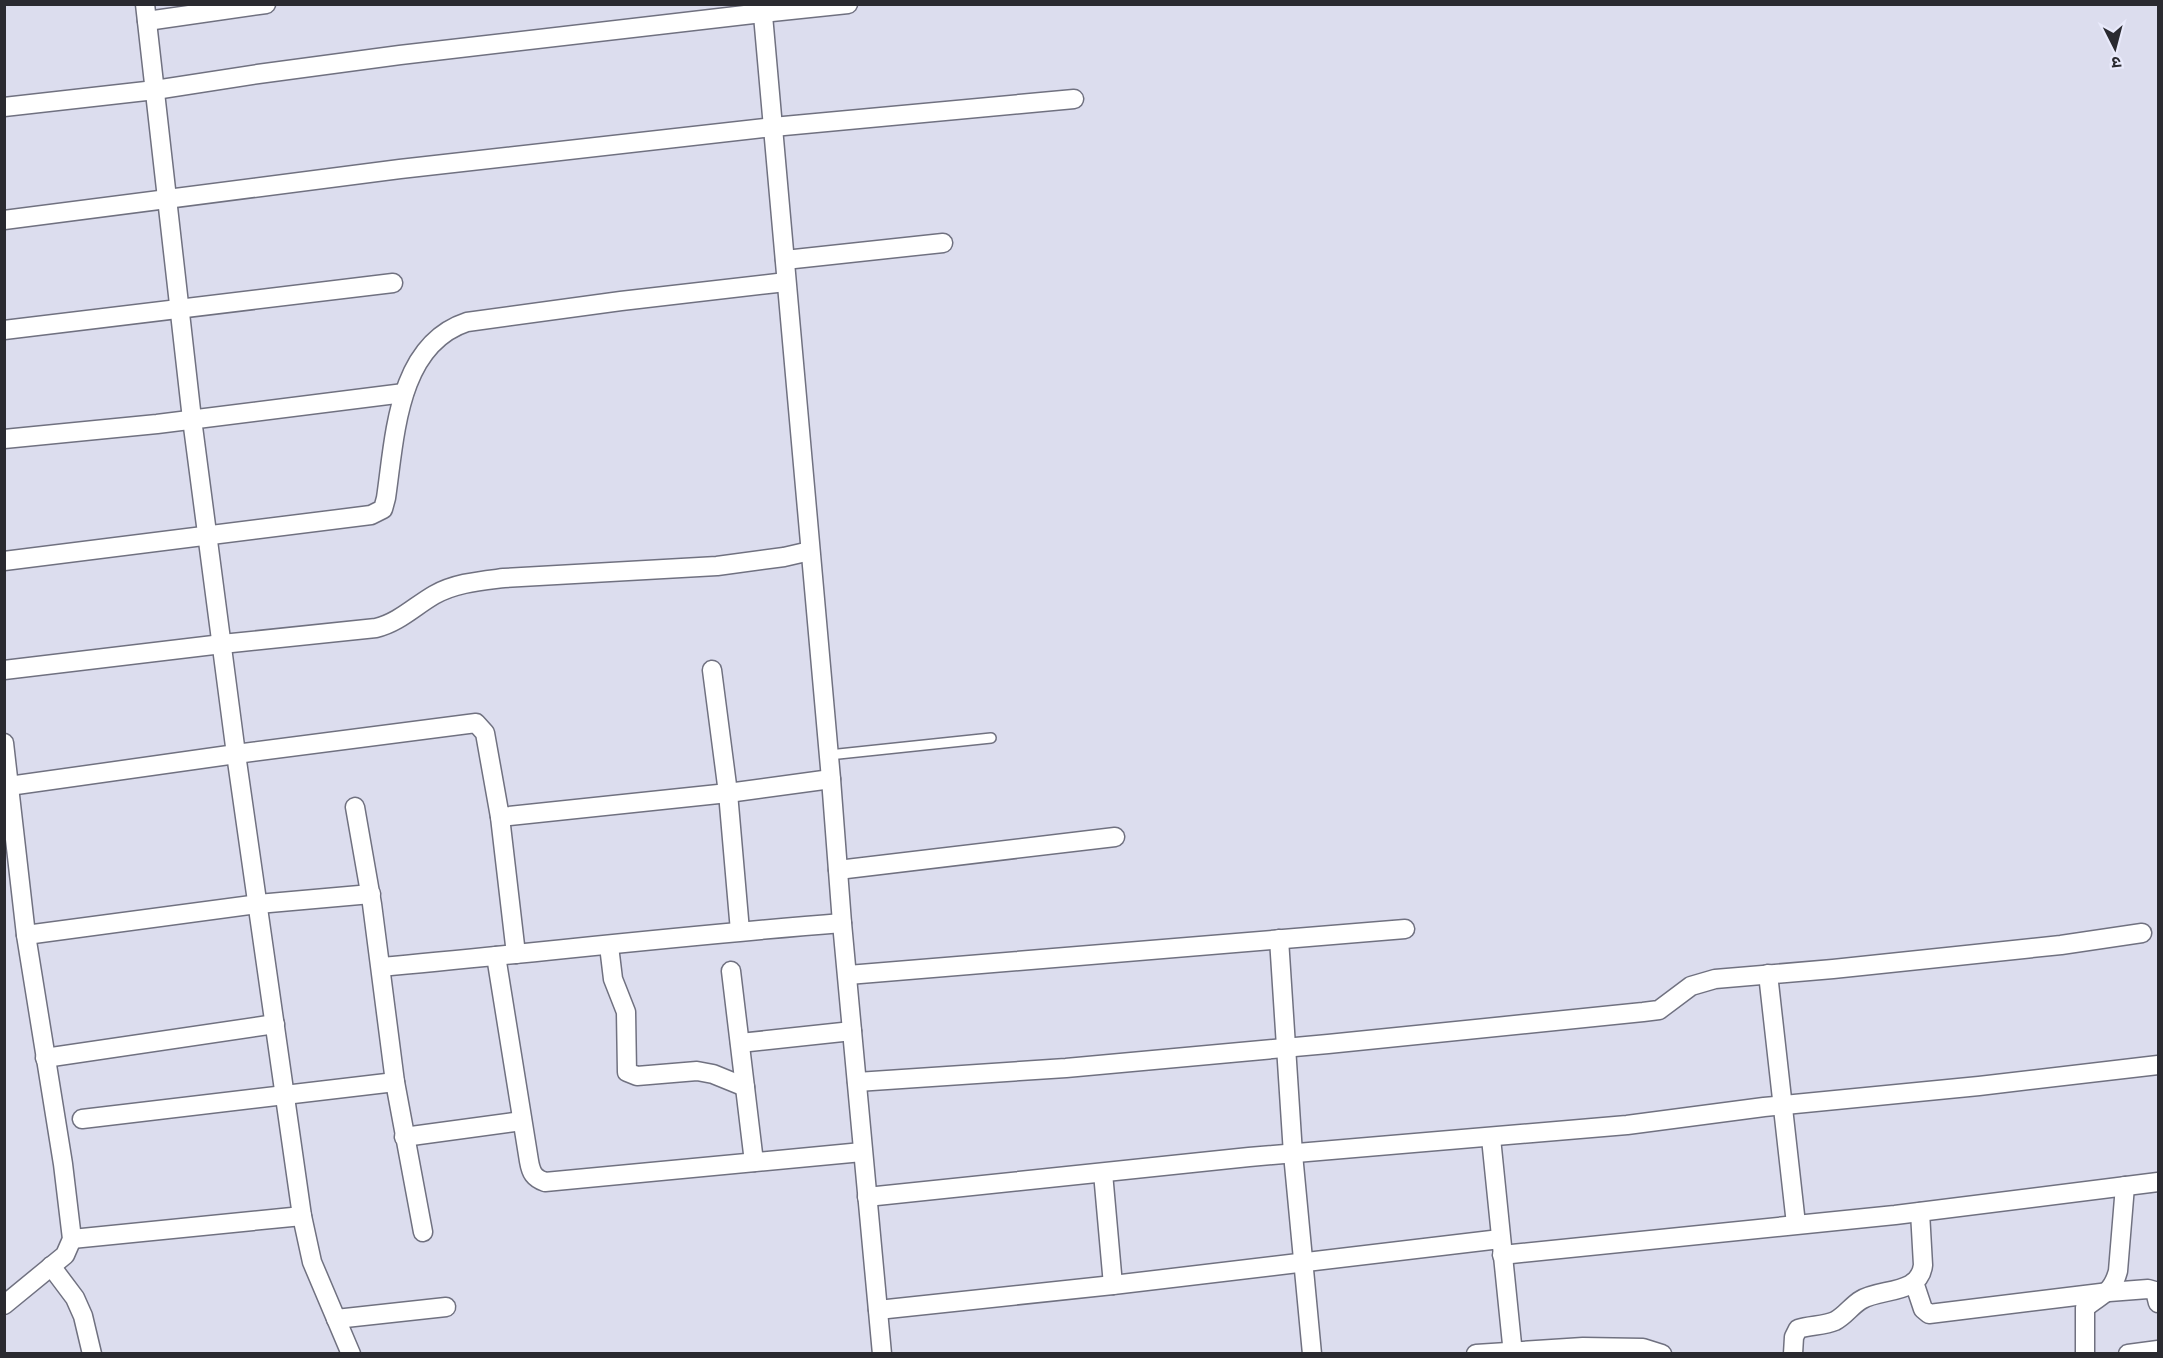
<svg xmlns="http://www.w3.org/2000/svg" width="2163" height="1358" font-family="'Public Sans','Noto Sans Devanagari',sans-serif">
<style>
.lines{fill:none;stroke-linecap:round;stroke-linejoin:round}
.service-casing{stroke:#707180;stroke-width:12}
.minor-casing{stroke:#707180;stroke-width:21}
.service{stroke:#fff;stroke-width:9}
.minor{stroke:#fff;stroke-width:18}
</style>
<rect width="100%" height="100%" fill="#dcddee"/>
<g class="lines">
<!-- service casing -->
<g class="service-casing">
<path id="service" d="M829 755 991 738"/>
</g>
<!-- minor casing -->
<g class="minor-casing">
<g id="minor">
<path d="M145 4 192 419 236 754 302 1216 312 1262 351 1354"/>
<path d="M762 4 831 779 842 923 882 1354"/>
<path d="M147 21 266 4"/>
<path d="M4 107 155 90 258 74 400 55 762 13 848 4"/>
<path d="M4 220 400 169 773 127 1074 99"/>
<path d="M785 260 943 243"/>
<path d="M4 330 393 283"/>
<path d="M4 439 157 424 404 393"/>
<path d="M4 561 371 515 383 509 386 498C395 437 397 345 467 322L621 301 786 282"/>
<path d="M4 670 222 644 376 628C398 623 415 606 434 595 455 583 480 581 504 578L717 566 784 557 810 551"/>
<path d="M712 670 728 793 740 931"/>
<path d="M4 743 26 935 63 1164 72 1239 65 1255 4 1305"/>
<path d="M9 786 236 754 476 723 485 733 500 817 516 954"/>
<path d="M355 807 372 904 395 1082 423 1232"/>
<path d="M500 817 728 793 831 779"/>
<path d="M838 870 1115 837"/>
<path d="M26 935 258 904 371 894"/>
<path d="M1279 939 1293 1154 1312 1354"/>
<path d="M609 946 613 979 626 1012 627 1072 637 1076 697 1071 713 1074 745 1087"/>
<path d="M496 956 529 1161C531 1173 534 1178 545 1182L862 1152"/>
<path d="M381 967C534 953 688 935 842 923"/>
<path d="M731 971 754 1162"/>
<path d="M1768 974 1796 1224"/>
<path d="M848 975 1405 929"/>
<path d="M740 1043 852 1031"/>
<path d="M45 1058 275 1024"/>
<path d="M857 1082 1066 1068 1328 1044 1643 1012 1659 1010 1691 986 1715 979 1833 969 2061 945 2142 933"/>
<path d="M82 1119 395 1082"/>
<path d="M404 1137 522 1121"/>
<path d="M1491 1138 1513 1354"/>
<path d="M1103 1173 1113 1285"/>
<path d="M867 1197 1249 1157 1627 1125 1764 1107 1979 1086 2158 1065"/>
<path d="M72 1239 302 1216"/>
<path d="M1502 1255 1895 1215 2158 1182"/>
<path d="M51 1266 75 1298 83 1316 92 1354"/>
<path d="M1914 1282 1923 1309 1929 1314 2109 1292 2148 1289 2155 1291 2158 1303"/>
<path d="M878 1310 1113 1285 1500 1239"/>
<path d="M336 1319 446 1307"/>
<path d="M1476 1354 1583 1347 1643 1348 1662 1354"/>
<path d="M1793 1354 1794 1337 1798 1329C1810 1325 1824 1326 1835 1321 1845 1316 1852 1305 1861 1300 1880 1288 1920 1295 1923 1265L1920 1212"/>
<path d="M2085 1354V1308C2101 1294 2112 1294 2118 1271L2125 1186"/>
<path d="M2128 1354 2158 1350"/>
</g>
</g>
<!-- service -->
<use href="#service" class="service"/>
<!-- minor -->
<use href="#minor" class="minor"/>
</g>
<!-- border -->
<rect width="2163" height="1358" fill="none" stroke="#2a2a30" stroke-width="12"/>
<!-- north arrow -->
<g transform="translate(2115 48) rotate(174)" stroke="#e9eafb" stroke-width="4.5" paint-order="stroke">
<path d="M0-4.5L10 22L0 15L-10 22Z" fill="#2a2a30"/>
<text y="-9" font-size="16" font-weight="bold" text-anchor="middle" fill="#2a2a30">उ</text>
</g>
</svg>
